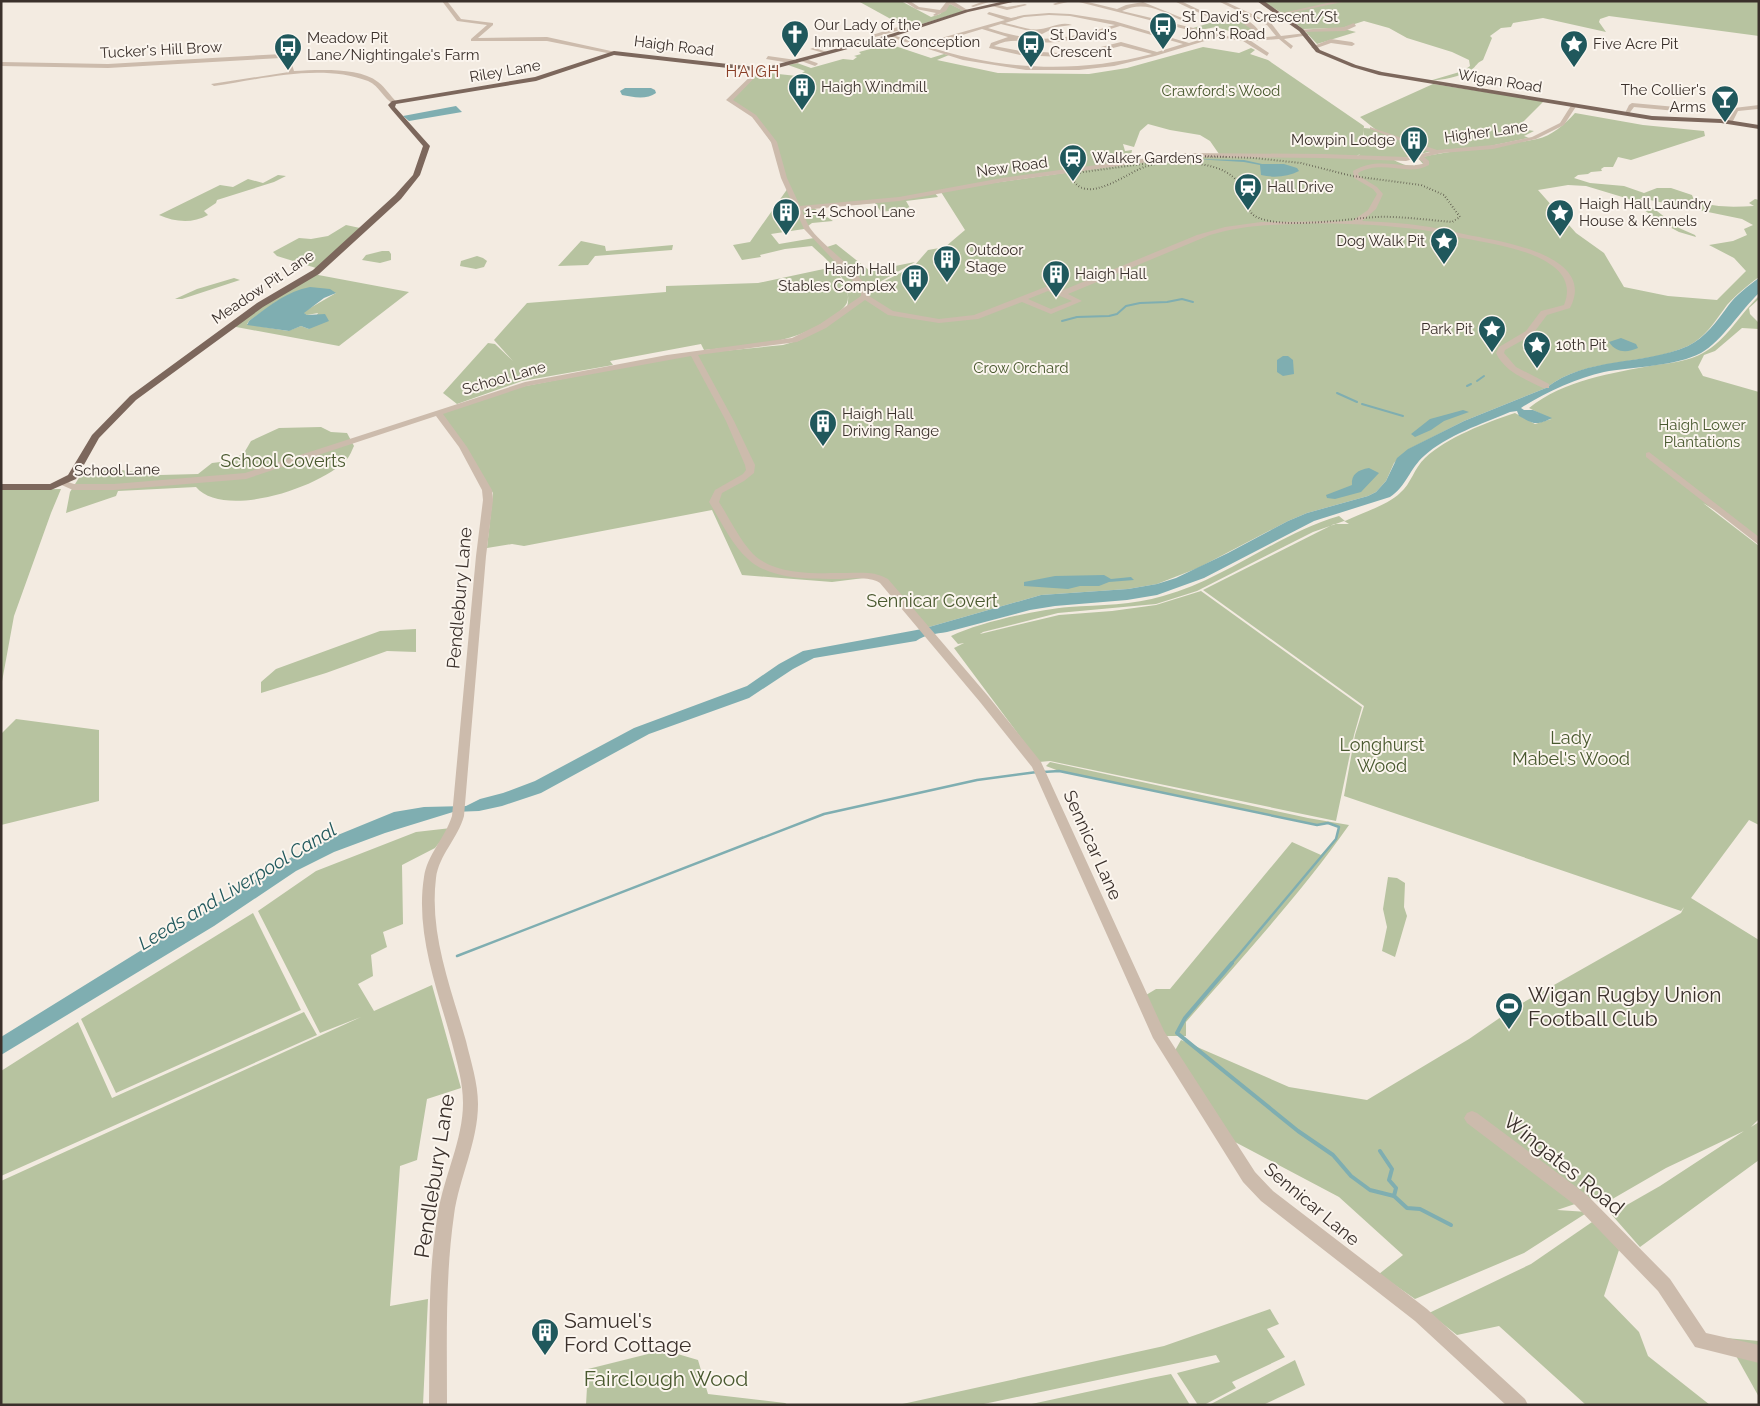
<svg xmlns="http://www.w3.org/2000/svg" width="1760" height="1406" font-family="Raleway,sans-serif">
<style>
.green{fill:#b7c3a0;fill-rule:evenodd}
.water{fill:#7faeb1}
.lines{fill:none;stroke-linecap:round;stroke-linejoin:round}
.stream-far2{stroke:#7faeb1;stroke-width:2}
.stream-far1{stroke:#7faeb1;stroke-width:2.5}
.stream{stroke:#7faeb1;stroke-width:4}
.minor{fill:#ccbbac;fill-rule:evenodd}
.major{fill:#7c675c;fill-rule:evenodd}
.rail-far1{stroke:#3a302b;stroke-width:1;stroke-dasharray:0.5 2;stroke-linecap:butt}
.rail{stroke:#3a302b;stroke-width:2;stroke-dasharray:0.5 2.5;stroke-linecap:butt}
.labels{text-anchor:middle;dominant-baseline:central;stroke-width:4;stroke-linejoin:round;paint-order:stroke}
.far-poi-label{font-size:15px;fill:#3a302b;stroke:#fbf5ee;text-anchor:start}
.far-street-label{font-size:15px;fill:#3a302b;stroke:#fbf5ee}
.far-park-label{font-size:15px;fill:#49592f;stroke:#fbf5ee}
.far-quarter-label{font-size:16px;letter-spacing:1px;fill:#893d24;stroke:#fbf5ee}
.park-label{font-size:18px;fill:#49592f;stroke:#fbf5ee}
.street-label{font-size:18px;fill:#3a302b;stroke:#fbf5ee}
.water-label{font-size:19px;font-style:italic;fill:#20585c;stroke:#fbf5ee}
.near-poi-label{font-size:21px;fill:#3a302b;stroke:#fbf5ee;text-anchor:start}
.near-street-label{font-size:21px;fill:#3a302b;stroke:#fbf5ee}
.near-park-label{font-size:21px;fill:#49592f;stroke:#fbf5ee}
</style>
<rect width="100%" height="100%" fill="#f3ebe1"/>
<!-- green -->
<g class="green">
<path d="M858 1H901L931 17 940 14 950 4 964 11 912 27 898 23Z"/>
<path d="M1262 1H1759V36L1609 16 1600 19 1599 22 1606 32 1543 18 1513 23 1511 27 1501 28 1490 36 1492 38 1483 60C1476 63 1477 66 1471 70 1460 77 1442 80 1429 81L1463 71 1470 66 1469 60 1452 52 1407 38 1389 28 1364 21 1342 28 1303 29 1282 13Z"/>
<path d="M1241 20 1256 32 1239 34 1216 27 1200 30 1193 28 1210 23 1219 22 1223 24Z"/>
<path d="M1344 29 1356 32 1317 44 1304 30Z"/>
<path d="M889 44 931 58 944 54 949 55 937 60 998 73 1089 74 1127 68 1203 47 1239 53 1251 48 1255 50 1250 54 1268 60 1364 126 1363 137 1373 149C1368 142 1362 137 1364 128L1375 129 1360 117 1433 84 1544 101 1522 123 1511 127 1534 131 1524 136 1529 138 1490 146 1432 151 1409 157H1357L1360 154 1355 157 1219 154 1210 141 1200 135 1170 130 1148 124 1140 131 1134 147 1123 144 1125 151 1132 150 1130 161 934 192 938 197 906 201 910 208 881 212 875 203 814 208 833 221 812 223 804 229 771 234 779 244 814 238 824 248 836 244 870 271 915 262 869 288 866 293 847 307C854 281 829 262 812 246L785 249 760 255 761 257 742 260 733 245 750 242 788 188 777 151 754 116 730 102 759 72 797 76 805 71 788 65 797 63 811 68 843 59 853 60 857 57 854 56 861 54 859 52Z"/>
<path d="M1575 113 1643 125 1704 131 1705 136 1631 160 1618 157 1613 167H1604L1601 169 1602 171 1591 172 1588 174 1578 175 1574 178 1590 183 1624 186 1644 193 1657 188H1671L1692 195 1694 200C1714 208 1733 207 1754 206L1749 203 1755 199 1759 200V277C1748 285 1736 295 1727 305 1716 320 1705 338 1688 346 1642 367 1587 356 1546 388L1464 421 1409 449 1394 463 1386 481 1376 492 1368 496 1307 513 1288 521 1198 568 1157 584 1128 589 1041 595 922 629 884 584 872 577 832 582 742 575 712 510 524 546 512 544 487 548 493 493 441 413 515 388 692 354 783 345 800 340 867 293 871 288 914 266 928 250 945 247 965 230 941 192 978 185 1185 156H1323L1394 160C1402 165 1414 168 1423 164L1418 158C1457 149 1498 147 1537 139 1552 136 1565 124 1575 113ZM1568 185 1586 186 1629 199 1662 223 1679 232 1696 237 1695 235 1679 228 1640 198 1742 219 1753 225 1744 229 1747 235 1733 241 1709 245 1734 258 1746 271 1717 300 1668 296 1624 287 1604 253 1576 233 1538 190Z"/>
<path d="M278 175 286 176 274 182 217 200 216 203 204 211 208 215C192 224 175 222 159 215L220 185 233 187 248 179 263 183Z"/>
<path d="M346 225 360 228 316 268 277 256 273 252 299 238 311 239 328 236Z"/>
<path d="M581 241 605 246 606 251 673 245 672 250 595 256 588 265 558 266Z"/>
<path d="M382 251H389L391 254V260L380 263 362 260 366 255Z"/>
<path d="M477 256 483 258 487 261 484 267 476 269 460 266 461 261Z"/>
<path d="M833 267C840 276 848 286 848 297 848 306 841 310 835 315 795 345 752 345 704 350L701 344 610 361 613 365 522 381 457 404 443 393 488 343 495 344 513 361 494 340 527 303 666 292V286L758 283Z"/>
<path d="M313 274 409 292 339 346 231 326ZM336 293 305 311 303 313 307 315 318 313 309 329 301 326 288 331 247 324 249 321 277 301Z"/>
<path d="M234 278 240 280 182 299H175L197 289Z"/>
<path d="M1759 296V299L1749 308 1750 314 1759 323V329L1742 328 1715 351 1704 355 1698 367 1703 376 1759 392V539L1743 527 1703 503 1759 546V825L1749 820 1691 898 1759 940V1119L1751 1127 1759 1122V1160L1640 1247 1611 1214 1660 1186 1744 1131 1666 1168 1602 1205 1593 1198 1557 1210 1588 1212 1524 1253 1415 1299 1379 1274 1403 1255 1339 1197 1235 1142 1173 1054 1181 1040 1289 1087 1367 1100 1469 1039 1517 1006 1681 913 1684 907 1681 911 1344 796 1355 735 1364 706 1203 590 1334 524H1349L1344 521 1313 532 1197 591 1156 604 1058 613 983 632 980 634 1059 615 1112 611 1156 605 1201 591 1362 707 1354 735 1336 821 1050 761 1039 762 954 648 964 643 958 644 951 636C980 622 1036 610 1069 607 1100 605 1133 605 1163 596 1226 579 1277 534 1339 516L1345 521C1361 513 1388 505 1400 493 1411 484 1414 468 1425 458 1446 438 1487 422 1515 413L1535 424 1551 419 1529 408C1564 380 1612 373 1655 365 1671 363 1689 361 1703 353 1726 341 1740 314 1759 296Z"/>
<path d="M321 427 331 432 347 433 354 446C352 450 350 456 347 459 322 487 224 520 196 487L118 491 116 496 66 513 70 492 82 473 114 469 160 475 198 474 212 463 229 461 244 453 251 441 279 428Z"/>
<path d="M61 489 51 513 14 616 1 687V490Z"/>
<path d="M416 629V652L387 651 326 673 261 693V682L276 669 380 631Z"/>
<path d="M16 719 99 730V801L1 825V734Z"/>
<path d="M1050 762 1308 818 1349 825C1300 895 1242 957 1186 1022V1036H1165L1146 995 1156 989H1170L1292 842 1321 855 1336 839 1339 827 1328 823 1317 825 1059 771 1046 766Z"/>
<path d="M451 828 435 848 402 865 403 924 383 932 387 947 371 955 373 976 358 984 374 1011 432 985 461 1088 427 1099 417 1160 400 1166 390 1306 428 1299 423 1405H1V1181L361 1017 320 1033 258 911 316 871 416 832Z"/>
<path d="M1388 877 1397 878 1405 883 1404 907 1407 916 1395 957 1382 951 1387 927 1383 909Z"/>
<path d="M253 913 301 1010 116 1093 81 1019Z"/>
<path d="M304 1012 317 1035 1 1176V1071L78 1022 112 1098Z"/>
<path d="M1595 1220 1619 1250 1604 1296 1639 1332 1648 1356 1710 1405H1586L1499 1326 1457 1335 1429 1313 1531 1264Z"/>
<path d="M1270 1309 1279 1324 1267 1329 1285 1357 1232 1382 1236 1388 1204 1405H1198L1177 1373 1220 1362 1216 1355 979 1405H898L1164 1346Z"/>
<path d="M1726 1338 1759 1341V1397Z"/>
<path d="M664 1350 698 1360 708 1394 785 1403 788 1405H586L588 1369Z"/>
<path d="M1295 1360 1305 1385 1263 1405H1209Z"/>
<path d="M1171 1374 1190 1405H1027L1151 1378Z"/>
</g>
<!-- water -->
<g class="water">
<path d="M625 88H651L655 90 656 93C647 100 632 97 622 95L620 91Z"/>
<path d="M456 106 462 112 409 121 403 116Z"/>
<path d="M1194 159 1244 160 1262 164H1284L1297 168 1299 171C1288 177 1273 178 1261 175L1260 165 1244 162Z"/>
<path d="M1759 278V293C1741 310 1722 341 1701 353 1677 366 1631 367 1604 372 1577 378 1544 393 1521 408L1524 410H1533L1552 418C1536 426 1534 424 1519 416L1517 411 1510 412C1482 424 1447 435 1424 456 1410 468 1406 487 1390 497L1314 521 1204 578 1157 595 1127 600 1055 606 1030 610 947 632C935 634 926 634 916 641L814 658 793 669 749 698 649 734 541 793 502 806 479 811 453 812 385 833 334 852 296 871 214 926 1 1055V1037L292 857 328 839 394 812 424 807 466 806 480 799 503 793 535 781 634 728 747 686 779 664 803 651 922 629 1041 595 1128 589 1157 584 1176 578 1228 553 1288 521 1307 513 1368 496 1376 492 1386 481 1397 458 1408 449 1464 421 1546 388C1587 356 1642 366 1688 346 1705 338 1717 321 1728 306 1736 295 1748 286 1759 278Z"/>
<path d="M310 287 330 289 336 293 324 298 304 313 307 315 325 314 329 321 309 329 301 326 289 331 247 325 249 321C268 307 285 292 310 287Z"/>
<path d="M1621 338 1636 344 1638 348C1627 353 1616 353 1609 342Z"/>
<path d="M1283 356H1288L1293 360 1294 374 1283 376 1277 372V360Z"/>
<path d="M1463 410 1469 412 1444 421 1431 430 1415 437 1411 434 1430 419Z"/>
<path d="M1369 468 1379 473 1361 492 1335 499 1327 498 1326 495 1352 485C1351 474 1358 470 1369 468Z"/>
<path d="M1104 575 1111 579 1131 577 1134 580 1109 582 1099 586H1080L1068 589 1024 586V582L1055 576Z"/>
</g>
<g class="lines">
<!-- stream-far2 -->
<g class="stream-far2">
<path d="M1062 321 1077 317 1109 316 1117 314 1126 306 1140 303 1167 302 1182 299 1193 302"/>
<path d="M1477 381 1484 376"/>
<path d="M1467 386 1471 384"/>
<path d="M1337 393 1357 402"/>
<path d="M1362 404 1403 416"/>
</g>
<!-- stream-far1 -->
<g class="stream-far1">
<path d="M1043 772 1059 771 1317 825 1328 823 1339 827 1336 839 1231 964"/>
<path d="M457 956 824 814 977 780 1037 772"/>
</g>
<!-- stream -->
<g class="stream">
<path d="M1232 963 1185 1018 1177 1033 1298 1131 1333 1155 1351 1176 1370 1190 1394 1196 1396 1188 1389 1180 1392 1169 1380 1151"/>
<path d="M1394 1196 1407 1208 1420 1209 1451 1225"/>
</g>
<!-- minor -->
<g class="minor">
<path d="M442 1H447L461 19 493 23V25L478 38 547 37 620 53 617 55 547 41H471V39L487 25 457 21Z"/>
<path d="M904 1H910L919 7 940 10 947 1H953L969 11 965 12 950 4 946 11 935 16 933 15 936 13 916 9Z"/>
<path d="M984 1H992L973 7 971 6Z"/>
<path d="M1061 1H1072L1055 5 1053 4Z"/>
<path d="M1075 1H1084L1117 9 1126 5 1143 2 1187 20 1183 21C1162 12 1145 0 1122 11L1231 37 1257 38 1276 36 1267 25 1218 1H1224L1271 23 1281 36 1306 33 1309 35 1284 39 1293 46 1291 49 1279 39 1251 41 1269 53 1267 56 1243 41 1218 37 1155 56 1114 66 1079 70H1026L963 60 887 36 890 34 920 44 1005 20 987 14 989 12 1011 18 1024 15 1049 13 1070 14 1114 21 1189 43 1212 36ZM1049 15 1070 16 1115 25C1061 40 1042 45 988 28L1001 24 1042 34 1056 27 1072 25C1061 21 1051 28 1041 29 1030 31 1016 25 1005 23L1024 17ZM1120 26 1183 44 1157 52 1121 42 1089 50 1061 53 1020 51 994 46C1014 35 1034 45 1055 42 1077 40 1099 33 1120 26ZM982 29 1008 37 991 43 989 48 1020 55 1061 57 1089 54 1121 46 1152 54C1075 74 1000 70 926 46Z"/>
<path d="M1174 1H1181C1194 7 1207 14 1221 19 1238 26 1243 10 1260 32L1252 36 1243 34 1245 31H1254L1241 22 1221 23Z"/>
<path d="M1336 1H1347L1280 15 1278 14Z"/>
<path d="M994 4 1007 7 1025 4 1027 5 1007 10 992 6Z"/>
<path d="M1354 23 1356 26 1345 31 1301 32 1298 30 1344 27Z"/>
<path d="M898 27 900 30 875 37 872 35Z"/>
<path d="M1331 39 1352 42 1355 44 1352 46 1331 43 1314 49 1311 47Z"/>
<path d="M827 43 832 44 818 49 827 52V54L810 49Z"/>
<path d="M282 54 290 58 294 71C318 70 359 67 378 82 386 88 390 96 397 102L394 104C383 99 380 86 368 81 320 63 263 79 214 86L211 84 289 72 286 60 281 58 108 68 1 66V62L108 64Z"/>
<path d="M768 56 796 60 799 62 796 64 766 59Z"/>
<path d="M803 58 817 63 818 64 815 66 801 61Z"/>
<path d="M758 69 760 72 733 100 756 115 777 142 787 178 800 206 899 197 1002 178 1185 153 1323 154 1406 157 1430 152 1370 129V127L1437 150 1493 145 1532 137 1560 123 1572 104 1577 105 1564 125 1536 139 1493 149 1442 153 1424 157 1429 161V165C1409 177 1382 159 1358 173L1359 176 1377 187 1383 194 1376 209 1362 221C1382 222 1403 223 1423 226 1438 228 1453 232 1468 235 1499 241 1598 255 1570 308L1547 315 1532 335 1505 350 1504 353 1516 367 1549 384V388H1543C1525 379 1505 372 1496 353L1499 347 1526 331 1541 311 1564 305C1584 256 1498 245 1468 239 1453 237 1438 232 1423 230 1373 223 1320 222 1270 225 1250 226 1230 229 1210 235L1068 294 1082 301 1051 314 1022 302 978 319 939 323 888 315 865 300 826 328 797 342 698 355 734 421 755 465 754 473 744 481 722 493 719 502C730 519 739 539 753 554 776 576 817 573 846 573 861 573 874 571 888 579L988 696 1041 762 1164 1031 1255 1172 1273 1191 1427 1309 1525 1399 1528 1405H1506L1415 1321 1261 1201 1243 1182 1153 1038 1032 767 980 702 880 583C868 576 853 579 839 579 810 579 770 580 748 559 731 544 721 521 709 502L715 490 743 474 746 470 745 465 726 421 691 356 527 386 443 414 467 447 492 490 493 500 486 556 464 816C458 838 439 855 436 878 429 934 451 988 466 1041 471 1062 478 1083 478 1104 478 1142 459 1178 454 1215 445 1278 447 1342 447 1405H429C430 1341 427 1276 438 1213 444 1176 463 1140 463 1103 463 1082 457 1063 452 1043 438 990 415 934 424 877 427 855 445 838 452 816L476 556 483 500 482 490 459 447 436 416 246 479 114 490H73L57 483 62 480 74 484H114L245 473 525 382 667 355 792 338 820 324 861 296V291L845 272 804 229 781 178 771 142 752 117 726 100ZM1185 157 1323 158 1406 161 1417 158 1423 162V164C1397 169 1379 156 1353 171L1354 178 1373 189 1377 194 1368 210 1352 221 1261 222 1225 227 1197 235 1061 291 1048 286 974 315 939 319 893 311 869 296C869 277 821 245 810 228 806 222 804 215 802 210L899 201 1002 182ZM1048 291 1072 301 1051 309 1028 299Z"/>
<path d="M1632 103 1676 107 1679 109 1676 111 1634 107 1628 115H1624L1629 105Z"/>
<path d="M1759 105 1758 109 1738 111 1732 123 1727 122 1734 108Z"/>
<path d="M1649 452 1759 537V545L1646 457V453Z"/>
<path d="M1472 1111 1477 1113 1587 1195 1670 1279 1706 1333 1759 1345V1363L1695 1347 1658 1291 1575 1205 1467 1123 1464 1118 1467 1113Z"/>
</g>
<!-- major -->
<g class="major">
<path d="M1005 1H1017L968 12 892 37 763 72 614 55 536 81 396 104 395 107 430 146 420 175 401 199 319 274 263 307 136 400 99 438 76 479 51 490H1V484H50L68 475 92 435 130 396 257 303 313 270 395 195 413 175 423 146 391 109 388 105 392 101 535 77 614 51 763 68 888 35 965 10Z"/>
<path d="M1257 1H1264L1303 29 1320 50 1356 65 1382 72 1652 116 1721 119 1759 125V129L1721 123 1652 120 1379 75 1352 67 1316 52 1299 31Z"/>
</g>
<!-- rail-far1 -->
<path class="rail-far1" d="M1195 157H1226"/>
<!-- rail -->
<path class="rail" d="M1202 156 1254 158 1301 163 1352 176 1421 185 1444 195 1460 217 1452 222C1427 220 1401 216 1376 217 1345 219 1287 229 1259 218 1244 213 1247 196 1239 184 1229 168 1206 164 1188 163 1175 162 1160 162 1147 166 1129 171 1086 207 1072 178L1076 174 1083 172Z"/>
</g>
<!-- icons -->
<defs>
<g id="bus-pin" transform="scale(1.4375)"><path d="M0 17L-7.5 6A9.5 9.5 0 1 1 7.5 6Z" fill="#20585c" stroke="#fbf5ee"/><path d="M-5-6H5V4H4V6H2V4H-2V6H-4V4H-5ZM-3.5-4V0h7V-4ZM-3.5 1.2v1.5H-2V1.2ZM2 1.2v1.5H3.5V1.2Z" fill="#fff"/></g>
<g id="church-pin" transform="scale(1.4375)"><path d="M0 17L-7.5 6A9.5 9.5 0 1 1 7.5 6Z" fill="#20585c" stroke="#fbf5ee"/><path d="M-1.2-6h2.4v3.5h3.3v2.4h-3.3V6h-2.4V-.1h-3.3v-2.4h3.3Z" fill="#fff"/></g>
<g id="sight-pin" transform="scale(1.4375)"><path d="M0 17L-7.5 6A9.5 9.5 0 1 1 7.5 6Z" fill="#20585c" stroke="#fbf5ee"/><path d="M0-6L1.8-2.2L6-1.7L2.9 1.2L3.7 5.4L0 3.3L-3.7 5.4L-2.9 1.2L-6-1.7L-1.8-2.2Z" fill="#fff"/></g>
<g id="building-pin" transform="scale(1.4375)"><path d="M0 17L-7.5 6A9.5 9.5 0 1 1 7.5 6Z" fill="#20585c" stroke="#fbf5ee"/><path d="M-4-6H4V6H1V3H-1V6H-4ZM-2.5-4.3h1.7v1.8h-1.7ZM.8-4.3h1.7v1.8H.8ZM-2.5-1h1.7V.8h-1.7ZM.8-1h1.7V.8H.8Z" fill="#fff"/></g>
<g id="bar-pin" transform="scale(1.4375)"><path d="M0 17L-7.5 6A9.5 9.5 0 1 1 7.5 6Z" fill="#20585c" stroke="#fbf5ee"/><path d="M-6-5H6L.8 .8V4.5H3.5V6h-7V4.5H-.8V.8Z" fill="#fff"/></g>
<g id="station-pin" transform="scale(1.4375)"><path d="M0 17L-7.5 6A9.5 9.5 0 1 1 7.5 6Z" fill="#20585c" stroke="#fbf5ee"/><path d="M-3-6H3Q5-6 5-4V2Q5 4 3 4L4.5 6H3L1.5 4h-3L-3 6H-4.5L-3 4Q-5 4-5 2V-4Q-5-6-3-6ZM-3.5-4v3h7v-3ZM-3.5 1v1.5H-2V1ZM2 1v1.5H3.5V1Z" fill="#fff"/></g>
<g id="stadium-pin" transform="scale(1.4375)"><path d="M0 17L-7.5 6A9.5 9.5 0 1 1 7.5 6Z" fill="#20585c" stroke="#fbf5ee"/><path d="M0-5a6.5 5 0 1 0 0 10a6.5 5 0 1 0 0-10ZM-3.5-1.8h7v3.6h-7Z" fill="#fff"/></g>
</defs>
<g fill-rule="evenodd">
<use href="#bus-pin" x="1163" y="26"/>
<use href="#church-pin" x="795" y="34"/>
<use href="#bus-pin" x="1031" y="44"/>
<use href="#sight-pin" x="1574" y="44"/>
<use href="#bus-pin" x="288" y="47"/>
<use href="#building-pin" x="802" y="87"/>
<use href="#bar-pin" x="1725" y="99"/>
<use href="#building-pin" x="1414" y="140"/>
<use href="#station-pin" x="1073" y="158"/>
<use href="#station-pin" x="1248" y="187"/>
<use href="#building-pin" x="786" y="212"/>
<use href="#sight-pin" x="1560" y="213"/>
<use href="#sight-pin" x="1444" y="241"/>
<use href="#building-pin" x="947" y="259"/>
<use href="#building-pin" x="1056" y="274"/>
<use href="#building-pin" x="915" y="278"/>
<use href="#sight-pin" x="1492" y="329"/>
<use href="#sight-pin" x="1537" y="345"/>
<use href="#building-pin" x="823" y="423"/>
<use href="#stadium-pin" x="1509" y="1006"/>
<use href="#building-pin" x="545" y="1332"/>
</g>
<g class="labels">
<!-- far-poi labels -->
<g class="far-poi-label">
<text x="1182" y="17">St David's Crescent/St<tspan x="1182" dy="17">John's Road</tspan></text>
<text x="814" y="25">Our Lady of the<tspan x="814" dy="17">Immaculate Conception</tspan></text>
<text x="1050" y="35">St David's<tspan x="1050" dy="17">Crescent</tspan></text>
<text x="307" y="38">Meadow Pit<tspan x="307" dy="17">Lane/Nightingale's Farm</tspan></text>
<text x="1593" y="44">Five Acre Pit</text>
<text x="821" y="87">Haigh Windmill</text>
<text x="1706" y="90" text-anchor="end">The Collier's<tspan x="1706" dy="17">Arms</tspan></text>
<text x="1395" y="140" text-anchor="end">Mowpin Lodge</text>
<text x="1092" y="158">Walker Gardens</text>
<text x="1267" y="187">Hall Drive</text>
<text x="1579" y="204">Haigh Hall Laundry<tspan x="1579" dy="17">House &amp; Kennels</tspan></text>
<text x="805" y="212">1-4 School Lane</text>
<text x="1425" y="241" text-anchor="end">Dog Walk Pit</text>
<text x="966" y="250">Outdoor<tspan x="966" dy="17">Stage</tspan></text>
<text x="896" y="269" text-anchor="end">Haigh Hall<tspan x="896" dy="17">Stables Complex</tspan></text>
<text x="1075" y="274">Haigh Hall</text>
<text x="1473" y="329" text-anchor="end">Park Pit</text>
<text x="1556" y="345">10th Pit</text>
<text x="842" y="414">Haigh Hall<tspan x="842" dy="17">Driving Range</tspan></text>
</g>
<!-- far-street labels -->
<g class="far-street-label">
<text transform="translate(674 46) rotate(7)">Haigh Road</text>
<text transform="translate(161 50) rotate(-3)">Tucker's Hill Brow</text>
<text transform="translate(505 71) rotate(-10)">Riley Lane</text>
<text transform="translate(1500 81) rotate(9)">Wigan Road</text>
<text transform="translate(1486 132) rotate(-8)">Higher Lane</text>
<text transform="translate(1012 167) rotate(-8)">New Road</text>
<text transform="translate(263 287) rotate(-34)">Meadow Pit Lane</text>
<text transform="translate(504 378) rotate(-16)">School Lane</text>
<text transform="translate(117 470) rotate(-1)">School Lane</text>
</g>
<!-- far-park labels -->
<g class="far-park-label">
<text x="1221" y="91">Crawford's Wood</text>
<text x="1021" y="368">Crow Orchard</text>
<text x="1702" y="425">Haigh Lower<tspan x="1702" dy="17">Plantations</tspan></text>
</g>
<!-- far-quarter labels -->
<g class="far-quarter-label">
<text x="753" y="71">HAIGH</text>
</g>
<!-- park labels -->
<g class="park-label">
<text x="283" y="460">School Coverts</text>
<text x="932" y="600">Sennicar Covert</text>
<text x="1571" y="737">Lady<tspan x="1571" dy="21">Mabel's Wood</tspan></text>
<text x="1382" y="744">Longhurst<tspan x="1382" dy="21">Wood</tspan></text>
</g>
<!-- street labels -->
<g class="street-label">
<text transform="translate(459 598) rotate(-85)">Pendlebury Lane</text>
<text transform="translate(1093 845) rotate(66)">Sennicar Lane</text>
<text transform="translate(1312 1204) rotate(40)">Sennicar Lane</text>
</g>
<!-- water labels -->
<g class="water-label">
<text transform="translate(237 886) rotate(-31)">Leeds and Liverpool Canal</text>
</g>
<!-- near-poi labels -->
<g class="near-poi-label">
<text x="1528" y="994">Wigan Rugby Union<tspan x="1528" dy="24">Football Club</tspan></text>
<text x="564" y="1320">Samuel's<tspan x="564" dy="24">Ford Cottage</tspan></text>
</g>
<!-- near-street labels -->
<g class="near-street-label">
<text transform="translate(1564 1164) rotate(39)">Wingates Road</text>
<text transform="translate(434 1176) rotate(-81)">Pendlebury Lane</text>
</g>
<!-- near-park labels -->
<g class="near-park-label">
<text x="666" y="1378">Fairclough Wood</text>
</g>
</g>
<!-- border -->
<rect width="1760" height="1406" fill="none" stroke="#3a302b" stroke-width="5"/>
</svg>
